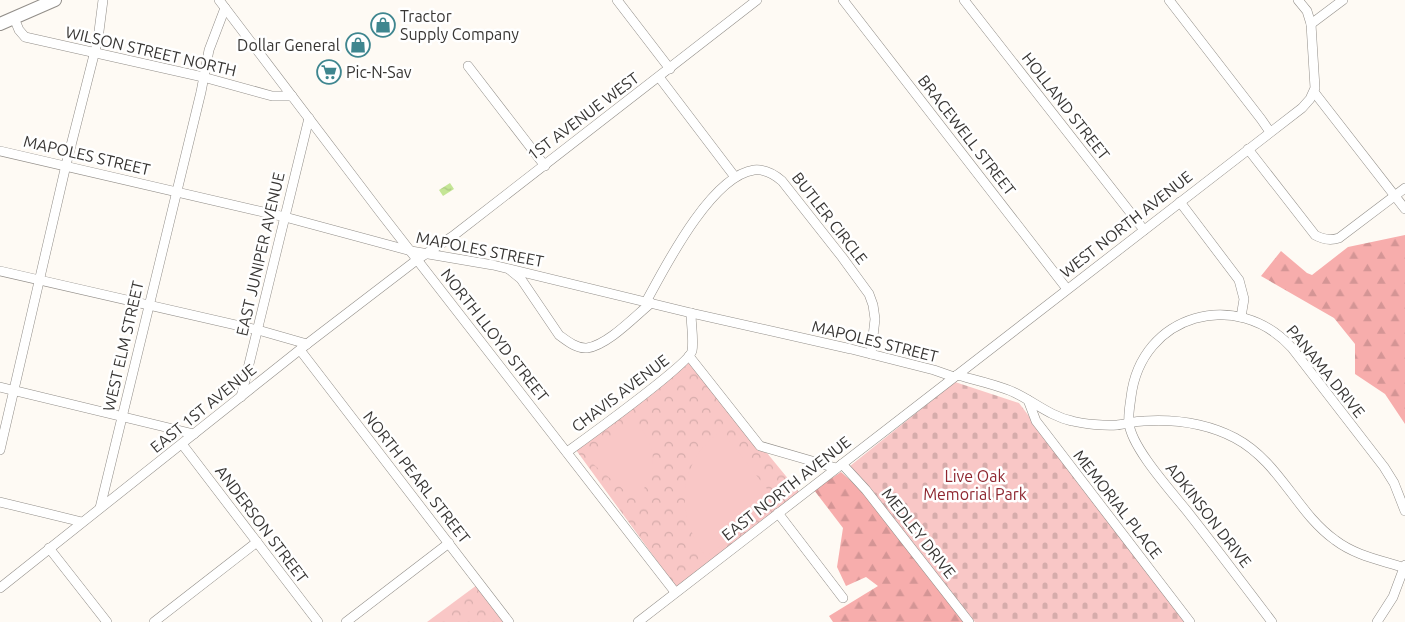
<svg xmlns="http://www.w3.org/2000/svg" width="1405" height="622" font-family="Ubuntu,sans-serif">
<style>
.forest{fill:url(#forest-firs)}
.cemetery{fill:url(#cemetery-stones)}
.park{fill:url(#park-crowns)}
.garden{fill:#f9c7c6}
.water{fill:url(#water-ripples)}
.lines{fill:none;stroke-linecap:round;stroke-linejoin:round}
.street-casing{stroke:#928e89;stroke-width:10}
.primary-casing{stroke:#928e89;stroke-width:14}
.street{stroke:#fff;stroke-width:9}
.primary{stroke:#fff;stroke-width:12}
.labels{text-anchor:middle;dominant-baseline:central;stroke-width:5;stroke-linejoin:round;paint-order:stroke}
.poi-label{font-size:16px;fill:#383634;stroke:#fff;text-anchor:start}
.street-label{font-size:16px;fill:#383634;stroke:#fff}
.park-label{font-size:16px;fill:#8e262f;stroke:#fff}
</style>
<defs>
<pattern id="forest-firs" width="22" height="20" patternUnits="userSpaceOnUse" patternTransform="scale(1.25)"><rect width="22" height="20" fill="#f7adac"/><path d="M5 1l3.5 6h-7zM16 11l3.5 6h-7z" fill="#d49595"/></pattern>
<pattern id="cemetery-stones" width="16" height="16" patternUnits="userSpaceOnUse" patternTransform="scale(1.25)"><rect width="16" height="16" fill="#f9c7c6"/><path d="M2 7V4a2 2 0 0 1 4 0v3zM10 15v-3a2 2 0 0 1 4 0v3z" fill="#d6acab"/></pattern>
<pattern id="park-crowns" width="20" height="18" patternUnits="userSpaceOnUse" patternTransform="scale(1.25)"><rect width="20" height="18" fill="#f9c7c6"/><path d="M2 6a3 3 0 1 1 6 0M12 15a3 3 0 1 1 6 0" fill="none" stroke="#d6acab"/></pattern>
<pattern id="water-ripples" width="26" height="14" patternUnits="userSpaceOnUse" patternTransform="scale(1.25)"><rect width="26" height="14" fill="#c4e595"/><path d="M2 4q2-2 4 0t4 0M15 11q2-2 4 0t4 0" fill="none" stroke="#a9c581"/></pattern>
</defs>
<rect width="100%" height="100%" fill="#fefaf4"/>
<!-- forest -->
<g class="forest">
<path d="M1405 235V424L1385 394 1355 374V344L1334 318 1261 276 1281 251 1307 273 1312 275 1348 247Z"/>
<path d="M841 472 858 487 965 622H833L829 616 878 586 866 577 846 586 837 567 843 528 814 490Z"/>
</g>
<!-- cemetery -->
<path class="cemetery" d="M955 382 1019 403 1185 622H975L850 466Z"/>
<!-- park -->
<g class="park">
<path d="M690 362 753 444 758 449 767 453 799 492 676 587 576 450Z"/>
<path d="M477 585 505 622H427Z"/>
</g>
<!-- garden -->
<g class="garden">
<path d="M633 417C657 448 661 468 636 500L593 464V457Z"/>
<path d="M721 430 774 498 773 504 706 557C684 527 676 489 697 456 703 446 713 438 721 430Z"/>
</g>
<!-- water -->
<path class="water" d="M450 183 454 189 443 196 439 190Z"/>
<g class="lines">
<!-- street casing -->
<g class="street-casing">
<g id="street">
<path d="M219 0 380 212 675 592"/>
<path d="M617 0 670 69"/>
<path d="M843 0 1067 289"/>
<path d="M964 0 1144 230"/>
<path d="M1169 0 1261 119 1270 132"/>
<path d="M14 18 19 30 25 37 203 77 272 96H292"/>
<path d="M1311 24 1343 0"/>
<path d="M468 66 545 166"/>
<path d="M659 77 735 177"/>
<path d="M1314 92 1405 209"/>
<path d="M1248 149 1315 235C1322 239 1330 241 1339 238L1405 188"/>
<path d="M0 151 285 217 411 251 493 265 691 313 851 349 934 370 954 377"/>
<path d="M1180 202 1239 280 1244 299 1241 317"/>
<path d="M510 270 521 279 559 335C567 341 577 349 587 348 608 345 635 316 651 303"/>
<path d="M0 271 258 330 307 344"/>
<path d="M646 302C665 267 711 176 754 170 764 169 774 174 782 181L842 257 869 294 873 305 875 319 871 354"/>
<path d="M300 350 509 622"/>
<path d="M689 356 760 446 836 468"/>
<path d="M957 375C975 380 994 384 1011 391 1032 400 1049 416 1072 421 1084 424 1105 426 1117 425 1126 424 1135 421 1144 421 1176 419 1206 423 1235 438 1280 462 1296 512 1335 540 1356 556 1381 560 1405 568"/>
<path d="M0 387 194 434"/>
<path d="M241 397 309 118"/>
<path d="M1028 400 1036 421 1043 430 1190 622"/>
<path d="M182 444 318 622"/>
<path d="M0 450 66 165 98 39 103 0"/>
<path d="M567 452C585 439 689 364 692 351 694 341 691 324 691 313"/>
<path d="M842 464 866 490 969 622"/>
<path d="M0 502 82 522"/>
<path d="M100 508 201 92 209 50 225 8"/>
<path d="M778 513 843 598"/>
<path d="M49 548 107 622"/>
<path d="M0 588 307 344 418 259 453 236 757 0"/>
<path d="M154 622 257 542"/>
<path d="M346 622 449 543"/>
<path d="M638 622 1302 108 1310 99 1315 88 1311 24 1307 11 1298 0"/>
<path d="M1272 622C1244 585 1216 548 1187 511 1171 491 1131 447 1129 423 1128 415 1130 405 1131 397 1141 314 1237 287 1292 348L1384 467 1394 483 1405 511"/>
<path d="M1377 622 1393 597 1405 565"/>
</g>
</g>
<!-- primary casing -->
<g class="primary-casing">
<path id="primary" d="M0 24 55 0"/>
</g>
<!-- street -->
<use href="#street" class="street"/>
<!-- primary -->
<use href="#primary" class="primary"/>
</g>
<!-- icons -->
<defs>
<g id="shop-ring" transform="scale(1.25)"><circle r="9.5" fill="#fff" stroke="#3f868f" stroke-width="1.5"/><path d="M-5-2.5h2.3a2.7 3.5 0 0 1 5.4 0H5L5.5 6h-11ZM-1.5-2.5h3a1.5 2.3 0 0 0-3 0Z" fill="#3f868f"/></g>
<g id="supermarket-ring" transform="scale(1.25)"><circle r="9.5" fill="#fff" stroke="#3f868f" stroke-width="1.5"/><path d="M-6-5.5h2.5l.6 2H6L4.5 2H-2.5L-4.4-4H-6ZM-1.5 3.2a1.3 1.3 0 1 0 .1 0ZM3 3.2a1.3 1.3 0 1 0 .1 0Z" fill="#3f868f"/></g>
</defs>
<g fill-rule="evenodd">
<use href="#shop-ring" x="383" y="25"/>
<use href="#shop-ring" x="358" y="45"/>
<use href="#supermarket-ring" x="329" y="72"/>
</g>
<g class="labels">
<!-- poi labels -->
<g class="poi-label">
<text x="400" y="16">Tractor<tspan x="400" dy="18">Supply Company</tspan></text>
<text x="340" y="45" text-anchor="end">Dollar General</text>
<text x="346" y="72">Pic-N-Sav</text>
</g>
<!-- street labels -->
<g class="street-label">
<text transform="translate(151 51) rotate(13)">WILSON STREET NORTH</text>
<text transform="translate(1066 106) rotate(52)">HOLLAND STREET</text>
<text transform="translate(583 116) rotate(-37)">1ST AVENUE WEST</text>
<text transform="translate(967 135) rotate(52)">BRACEWELL STREET</text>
<text transform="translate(87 155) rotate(13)">MAPOLES STREET</text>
<text transform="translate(830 218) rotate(52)">BUTLER CIRCLE</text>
<text transform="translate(1126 224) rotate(-38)">WEST NORTH AVENUE</text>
<text transform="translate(480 249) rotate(11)">MAPOLES STREET</text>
<text transform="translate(260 254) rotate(-77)">EAST JUNIPER AVENUE</text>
<text transform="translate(495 335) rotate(52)">NORTH LLOYD STREET</text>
<text transform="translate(875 341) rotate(14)">MAPOLES STREET</text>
<text transform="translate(123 346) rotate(-77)">WEST ELM STREET</text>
<text transform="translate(1326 371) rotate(51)">PANAMA DRIVE</text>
<text transform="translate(620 393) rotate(-37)">CHAVIS AVENUE</text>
<text transform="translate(203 408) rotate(-39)">EAST 1ST AVENUE</text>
<text transform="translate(417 477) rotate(52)">NORTH PEARL STREET</text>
<text transform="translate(786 488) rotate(-38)">EAST NORTH AVENUE</text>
<text transform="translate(1118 504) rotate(52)">MEMORIAL PLACE</text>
<text transform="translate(1209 515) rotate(52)">ADKINSON DRIVE</text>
<text transform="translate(262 524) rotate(53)">ANDERSON STREET</text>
<text transform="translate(919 533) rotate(52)">MEDLEY DRIVE</text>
</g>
<!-- park labels -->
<g class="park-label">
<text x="975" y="476">Live Oak<tspan x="975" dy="18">Memorial Park</tspan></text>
</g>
</g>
</svg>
